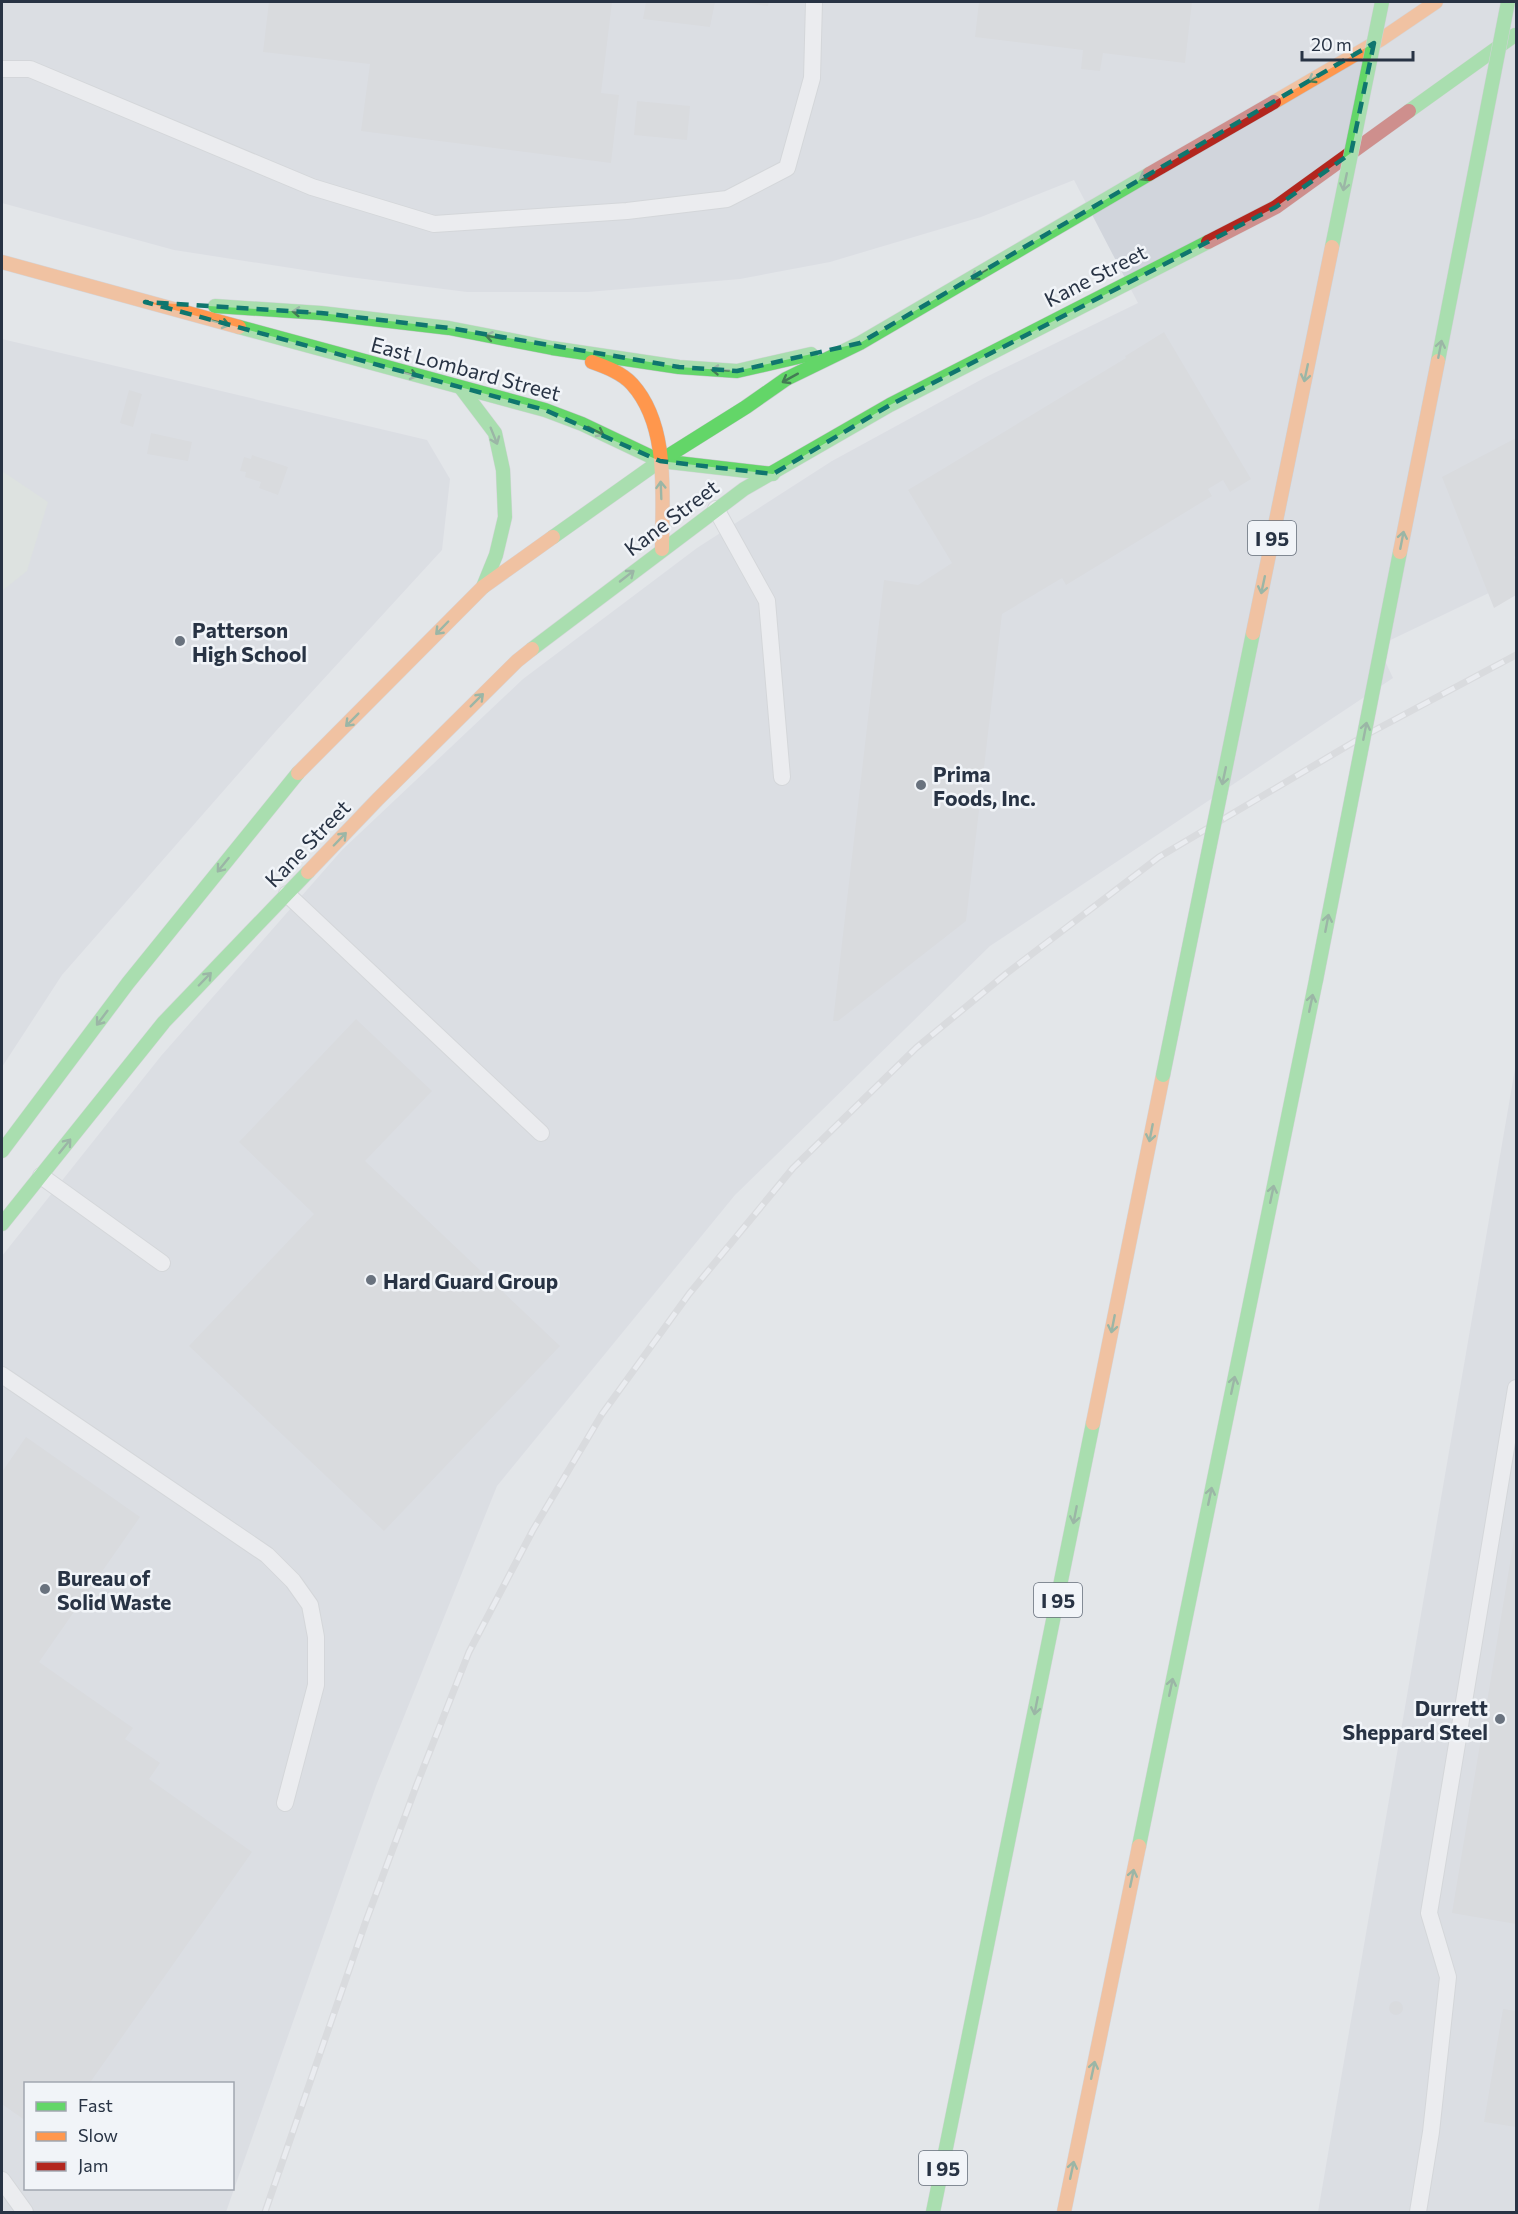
<svg xmlns="http://www.w3.org/2000/svg" width="1518" height="2214" font-family="Commissioner,sans-serif">
<style>
.built{fill:#d1d5dc;fill-rule:evenodd}
.green{fill:#d4ddd4}
.building{fill:#ccced1}
.lines{fill:none;stroke-linecap:round;stroke-linejoin:round}
.lane-casing{stroke:#c1c4c7;stroke-width:18}
.fast-casing{stroke:#c1c4c7;stroke-width:15}
.slow-casing{stroke:#c1c4c7;stroke-width:15}
.jam-casing{stroke:#c1c4c7;stroke-width:15}
.lane{stroke:#f3f4f5;stroke-width:16}
.fast{stroke:#63d668;stroke-width:14}
.slow{stroke:#ff974d;stroke-width:14}
.jam{stroke:#b3261e;stroke-width:14}
.rail-casing{stroke:#ccced0;stroke-width:7}
.rail{stroke:#f1f4f8;stroke-width:4.5;stroke-dasharray:14;stroke-linecap:butt}
.fast-bridge-casing{stroke:#b5b9be;stroke-width:15;stroke-linecap:butt}
.slow-bridge-casing{stroke:#b5b9be;stroke-width:15;stroke-linecap:butt}
.fast-bridge{stroke:#63d668;stroke-width:14}
.slow-bridge{stroke:#ff974d;stroke-width:14}
.oneway{stroke:#437c54}
.marked{fill:none;stroke:#0f766e;stroke-width:4.5;stroke-dasharray:12 8;stroke-linejoin:round}
.poi-dot{fill:#69727e;stroke:#f1f4f8;stroke-width:2}
.labels{text-anchor:middle;dominant-baseline:central;stroke-width:5;stroke-linejoin:round;paint-order:stroke}
.shield{fill:#f1f4f8;stroke:#646d7a;stroke-width:1.5}
.shield-label{font-size:20px;font-weight:bold;fill:#283344}
.street-label{font-size:21px;fill:#283344;stroke:#f1f4f8}
.poi-label{font-size:21px;font-weight:bold;fill:#283344;stroke:#f1f4f8;text-anchor:start}
</style>
<rect width="100%" height="100%" fill="#e3e6e9"/>
<!-- built -->
<g class="built">
<path d="M2 2H1516V580L1378 646 1393 678 990 946 735 1195 497 1486 376 1786 226 2212H2V1256L161 1056 342 850 523 679 697 548 832 461 986 377 1138 303 1074 180 981 217 830 262 740 279 588 292H467L349 277 174 250 2 203ZM26 2084H232V2188H26Z"/>
<path d="M2 339 427 440 450 479 442 550 275 732 62 975 2 1067Z"/>
<path d="M1516 1063V2212H1318Z"/>
</g>
<!-- green -->
<path class="green" d="M2 471 48 502 27 571 2 591Z"/>
<!-- building -->
<g class="building">
<path d="M269 2H612L601 93 619 95 611 163 361 131 370 64 263 52Z"/>
<path d="M646 2H715L710 27 643 19Z"/>
<path d="M739 2H769L768 6Z"/>
<path d="M979 2H1192L1185 63 1103 53 1100 71 1081 69 1083 50 975 37Z"/>
<path d="M637 101 690 106 687 140 634 135Z"/>
<path d="M1164 332 1251 479 1230 492 1223 480 1208 489 1212 496 1066 585 1062 578 1002 614 966 921 838 1021H833L884 580 918 585 952 563 908 490 1126 358 1125 356 1127 355Z"/>
<path d="M129 390 142 394 133 427 120 423Z"/>
<path d="M151 433 192 442 188 461 147 454Z"/>
<path d="M1516 438V555L1514 557 1516 562V595L1494 608 1442 477Z"/>
<path d="M252 455 288 467 278 495 259 488 261 482 245 477 246 472 240 471 244 457 251 459Z"/>
<path d="M356 1019 432 1091 365 1161 560 1346 384 1531 189 1346 314 1214 239 1142Z"/>
<path d="M26 1437 140 1517 39 1662 133 1728 125 1739 160 1763 149 1779 252 1852 89 2084H26V2121L2 2104V1472Z"/>
<path d="M1515 1533H1516V1924L1452 1913Z"/>
<circle cx="1396" cy="2008" r="7"/>
<path d="M1503 2009 1516 2011V2127L1484 2122Z"/>
</g>
<g class="lines">
<!-- lane casing -->
<g class="lane-casing">
<g id="lane">
<path d="M2 69H30L312 187 434 224 627 211 727 199 787 168 812 78 814 2"/>
<path d="M716 509 767 601 782 777"/>
<path d="M287 894 541 1133"/>
<path d="M41 1176 162 1263"/>
<path d="M2 1375 267 1555 293 1581 310 1605 316 1637V1685L285 1803"/>
<path d="M2 2180 25 2212"/>
<path d="M1418 2212 1431 2132 1448 1977 1429 1913 1516 1388"/>
</g>
</g>
<!-- fast casing -->
<g class="fast-casing">
<g id="fast">
<path d="M1409 111 1515 35"/>
<path d="M215 306 321 313 449 328 552 348 679 367 737 371 811 354"/>
<path d="M239 327 545 410 582 424 660 461 773 474"/>
<path d="M461 388 495 433 503 470 505 517 496 555 483 587"/>
<path d="M553 537 660 461 746 407 786 379 860 343 1149 174"/>
<path d="M532 649 744 489 890 405 1208 242"/>
<path d="M2 1151 128 983 298 773"/>
<path d="M2 1224 164 1022 308 872"/>
<path d="M1139 1846 1316 980"/>
<path d="M933 2212 1093 1423"/>
</g>
</g>
<!-- slow casing -->
<g class="slow-casing">
<g id="slow">
<path d="M1274 102 1380 40 1436 2"/>
<path d="M2 262 239 327"/>
<path d="M592 362C606 367 622 373 632 384 670 426 662 497 662 549"/>
<path d="M298 773 483 587 553 537"/>
<path d="M308 872 378 799 517 661 532 649"/>
<path d="M1093 1423 1163 1075"/>
<path d="M1064 2212 1139 1846"/>
</g>
</g>
<!-- jam casing -->
<g class="jam-casing">
<g id="jam">
<path d="M1149 174 1274 102"/>
<path d="M1208 242 1276 207 1409 111"/>
</g>
</g>
<!-- lane -->
<use href="#lane" class="lane"/>
<!-- fast -->
<use href="#fast" class="fast"/>
<!-- slow -->
<use href="#slow" class="slow"/>
<!-- jam -->
<use href="#jam" class="jam"/>
<!-- rail casing -->
<g class="rail-casing">
<path id="rail" d="M265 2212 366 1921 417 1784 469 1652 533 1530 602 1414 689 1294 793 1168 916 1048 1007 973 1159 857 1364 736 1516 655"/>
</g>
<!-- rail -->
<use href="#rail" class="rail"/>
<!-- fast-bridge casing -->
<g class="fast-bridge-casing">
<g id="fast-bridge">
<path d="M1332 247 1382 2"/>
<path d="M1438 361 1508 2"/>
<path d="M1316 980 1400 552"/>
<path d="M1163 1075 1253 633"/>
</g>
</g>
<!-- slow-bridge casing -->
<g class="slow-bridge-casing">
<g id="slow-bridge">
<path d="M1400 552 1438 361"/>
<path d="M1253 633 1332 247"/>
</g>
</g>
<!-- fast-bridge -->
<use href="#fast-bridge" class="fast-bridge"/>
<!-- slow-bridge -->
<use href="#slow-bridge" class="slow-bridge"/>
</g>
<!-- one-way arrows -->
<defs><path id="oneway-shaft" d="M-6 0H5M1.5-3L5.5 0L1.5 3" fill="none" stroke-width="1.6" stroke-linecap="round" stroke-linejoin="round" transform="scale(1.5)"/></defs>
<g class="oneway">
<use href="#oneway-shaft" transform="translate(1316 77) rotate(150)"/>
<use href="#oneway-shaft" transform="translate(1147 175) rotate(150)"/>
<use href="#oneway-shaft" transform="translate(1345 182) rotate(102)"/>
<use href="#oneway-shaft" transform="translate(979 274) rotate(150)"/>
<use href="#oneway-shaft" transform="translate(301 312) rotate(-176)"/>
<use href="#oneway-shaft" transform="translate(221 323) rotate(15)"/>
<use href="#oneway-shaft" transform="translate(494 337) rotate(-169)"/>
<use href="#oneway-shaft" transform="translate(1440 349) rotate(-79)"/>
<use href="#oneway-shaft" transform="translate(720 370) rotate(-177)"/>
<use href="#oneway-shaft" transform="translate(1306 373) rotate(102)"/>
<use href="#oneway-shaft" transform="translate(409 374) rotate(15)"/>
<use href="#oneway-shaft" transform="translate(790 378) rotate(151)"/>
<use href="#oneway-shaft" transform="translate(596 431) rotate(27)"/>
<use href="#oneway-shaft" transform="translate(494 436) rotate(68)"/>
<use href="#oneway-shaft" transform="translate(661 490) rotate(-92)"/>
<use href="#oneway-shaft" transform="translate(1402 540) rotate(-79)"/>
<use href="#oneway-shaft" transform="translate(627 576) rotate(-38)"/>
<use href="#oneway-shaft" transform="translate(1263 585) rotate(102)"/>
<use href="#oneway-shaft" transform="translate(442 628) rotate(134)"/>
<use href="#oneway-shaft" transform="translate(477 700) rotate(-45)"/>
<use href="#oneway-shaft" transform="translate(352 720) rotate(135)"/>
<use href="#oneway-shaft" transform="translate(1365 731) rotate(-79)"/>
<use href="#oneway-shaft" transform="translate(1224 776) rotate(102)"/>
<use href="#oneway-shaft" transform="translate(340 839) rotate(-46)"/>
<use href="#oneway-shaft" transform="translate(223 865) rotate(129)"/>
<use href="#oneway-shaft" transform="translate(1327 923) rotate(-79)"/>
<use href="#oneway-shaft" transform="translate(205 979) rotate(-46)"/>
<use href="#oneway-shaft" transform="translate(1311 1003) rotate(-78)"/>
<use href="#oneway-shaft" transform="translate(102 1018) rotate(127)"/>
<use href="#oneway-shaft" transform="translate(1151 1133) rotate(101)"/>
<use href="#oneway-shaft" transform="translate(65 1146) rotate(-51)"/>
<use href="#oneway-shaft" transform="translate(1272 1194) rotate(-78)"/>
<use href="#oneway-shaft" transform="translate(1113 1324) rotate(101)"/>
<use href="#oneway-shaft" transform="translate(1233 1385) rotate(-78)"/>
<use href="#oneway-shaft" transform="translate(1210 1496) rotate(-78)"/>
<use href="#oneway-shaft" transform="translate(1075 1515) rotate(101)"/>
<use href="#oneway-shaft" transform="translate(1171 1687) rotate(-78)"/>
<use href="#oneway-shaft" transform="translate(1036 1706) rotate(101)"/>
<use href="#oneway-shaft" transform="translate(1132 1878) rotate(-78)"/>
<use href="#oneway-shaft" transform="translate(1093 2070) rotate(-78)"/>
<use href="#oneway-shaft" transform="translate(1072 2170) rotate(-78)"/>
</g>
<!-- marked area -->
<path d="M0 0H1518V2214H0ZM1374 43 1351 153 1276 207 890 405 773 474 660 461 545 410 145 302 321 313 449 328 679 367 737 371 860 343Z" fill="#e3e6e9" fill-opacity=".55" fill-rule="evenodd"/>
<path class="marked" d="M1374 43 1351 153 1276 207 890 405 773 474 660 461 545 410 145 302 321 313 449 328 679 367 737 371 860 343Z"/>
<!-- markers -->
<g class="poi-dot">
<circle cx="180" cy="641" r="6"/>
<circle cx="921" cy="785" r="6"/>
<circle cx="371" cy="1280" r="6"/>
<circle cx="45" cy="1589" r="6"/>
<circle cx="1500" cy="1719" r="6"/>
</g>
<g class="labels">
<!-- shield labels -->
<g class="shield">
<rect x="1248" y="521" width="48" height="34" rx="4.5"/>
<rect x="1034" y="1583" width="48" height="34" rx="4.5"/>
<rect x="919" y="2151" width="48" height="34" rx="4.5"/>
</g>
<g class="shield-label">
<text x="1272" y="538">I 95</text>
<text x="1058" y="1600">I 95</text>
<text x="943" y="2168">I 95</text>
</g>
<!-- street labels -->
<g class="street-label">
<text transform="translate(1095 275) rotate(-27)">Kane Street</text>
<text transform="translate(466 368) rotate(15)">East Lombard Street</text>
<text transform="translate(671 517) rotate(-37)">Kane Street</text>
<text transform="translate(307 843) rotate(-46)">Kane Street</text>
</g>
<!-- poi labels -->
<g class="poi-label">
<text x="192" y="629">Patterson<tspan x="192" dy="24">High School</tspan></text>
<text x="933" y="773">Prima<tspan x="933" dy="24">Foods, Inc.</tspan></text>
<text x="383" y="1280">Hard Guard Group</text>
<text x="57" y="1577">Bureau of<tspan x="57" dy="24">Solid Waste</tspan></text>
<text x="1488" y="1707" text-anchor="end">Durrett<tspan x="1488" dy="24">Sheppard Steel</tspan></text>
</g>
</g>
<!-- border -->
<rect width="1518" height="2214" fill="none" stroke="#283344" stroke-width="6"/>
<!-- legend -->
<rect x="24" y="2082" width="210" height="108" fill="#f1f4f8" stroke="#a1a7b0" stroke-width="1.5"/>
<rect x="36" y="2102" width="30" height="9" fill="#63d668" stroke="#a1a7b0" stroke-width="1.5"/>
<text x="78" y="2112" font-size="18" fill="#283344">Fast</text>
<rect x="36" y="2132" width="30" height="9" fill="#ff974d" stroke="#a1a7b0" stroke-width="1.5"/>
<text x="78" y="2142" font-size="18" fill="#283344">Slow</text>
<rect x="36" y="2162" width="30" height="9" fill="#b3261e" stroke="#a1a7b0" stroke-width="1.5"/>
<text x="78" y="2172" font-size="18" fill="#283344">Jam</text>
<!-- scale -->
<path d="M1302 51v9h111v-9" fill="none" stroke="#283344" stroke-width="3"/>
<text x="1311" y="51" font-size="18" fill="#283344" stroke="#f1f4f8" stroke-width="4.5" paint-order="stroke">20 m</text>
</svg>
